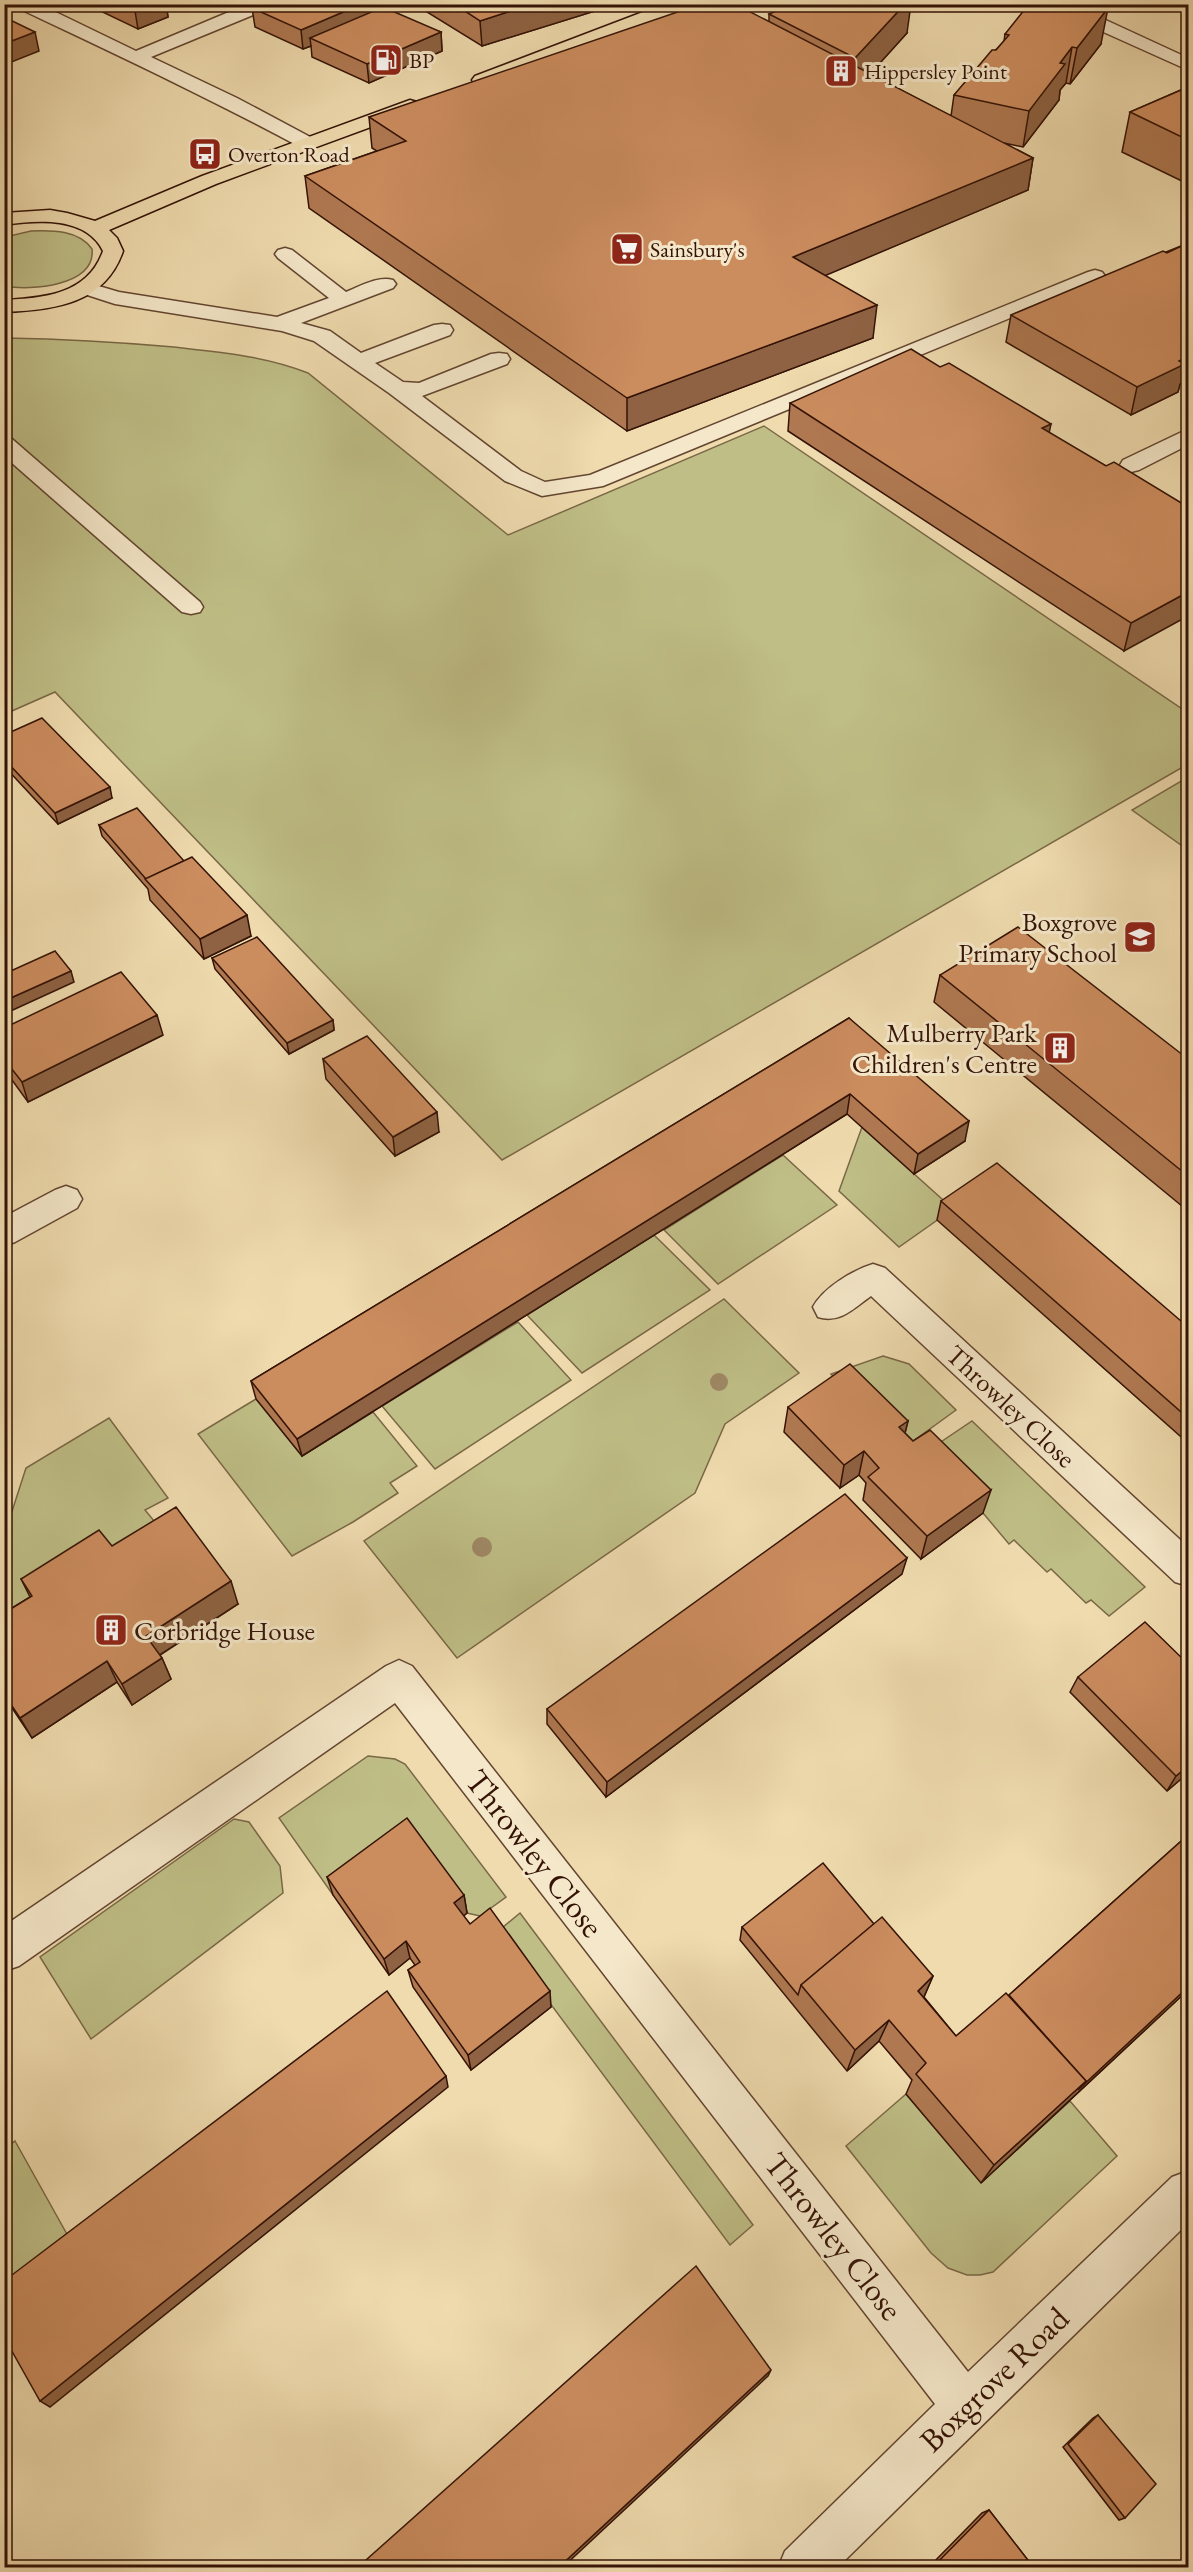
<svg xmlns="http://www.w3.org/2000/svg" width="1193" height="2572" font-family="'EB Garamond',serif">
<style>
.green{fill:#bfbe86;stroke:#7a6846;stroke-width:1.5}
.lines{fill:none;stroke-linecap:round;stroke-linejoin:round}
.minor-casing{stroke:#634530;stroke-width:3}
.major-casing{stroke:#341306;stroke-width:3}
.minor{fill:#f5e8ca;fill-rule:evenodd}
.major{fill:#efdbae;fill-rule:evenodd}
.tree{fill:#9f8966}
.wall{fill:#af7851;stroke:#341306;stroke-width:1.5}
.shaded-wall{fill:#8e6242;stroke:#341306;stroke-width:1.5}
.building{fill:#cb8c5e;stroke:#341306;stroke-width:1.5}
.labels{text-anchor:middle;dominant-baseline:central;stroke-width:6;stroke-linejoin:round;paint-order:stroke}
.far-poi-label{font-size:22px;fill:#341306;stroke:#f5e8ca;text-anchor:start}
.poi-label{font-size:27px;fill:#341306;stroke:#f5e8ca;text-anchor:end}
.street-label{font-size:27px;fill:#341306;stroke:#f5e8ca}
.near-street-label{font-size:33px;fill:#341306;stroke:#f5e8ca}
</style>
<rect width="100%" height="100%" fill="#efdbae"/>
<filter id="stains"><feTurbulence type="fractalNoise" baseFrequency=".00333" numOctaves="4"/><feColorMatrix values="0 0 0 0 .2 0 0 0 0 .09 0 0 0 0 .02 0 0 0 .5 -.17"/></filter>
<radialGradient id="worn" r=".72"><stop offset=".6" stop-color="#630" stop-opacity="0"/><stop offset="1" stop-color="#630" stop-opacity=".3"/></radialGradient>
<!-- green -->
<g class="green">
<path d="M31 231C52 230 79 230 92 249 96 286 30 291 5 286V237Z"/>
<path d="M5 338C61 339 117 342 174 347 219 352 265 356 308 373L508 535 764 426 1188 713V764L502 1160 55 692 5 714Z"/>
<path d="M1188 777V850L1132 810Z"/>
<path d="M862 1127 953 1209 899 1247 839 1191Z"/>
<path d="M783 1155 837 1205 718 1284 664 1230Z"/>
<path d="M654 1235 710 1290 582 1373 527 1315Z"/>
<path d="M724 1299 799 1373 725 1424 695 1493 457 1658 364 1541Z"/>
<path d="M518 1322 571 1380 435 1469 382 1406Z"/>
<path d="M883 1356 909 1364 956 1410 909 1444 902 1445 831 1374Z"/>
<path d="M256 1399 302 1456 373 1412 417 1466 390 1483 398 1493 353 1522 292 1556 198 1434Z"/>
<path d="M109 1418 168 1498 145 1510 169 1539 5 1642V1533L26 1468Z"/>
<path d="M972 1421 1145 1587 1109 1616 1091 1600 1086 1603 1051 1569 1047 1572 1014 1540 1009 1544 983 1513 923 1454Z"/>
<path d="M368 1756 395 1759 405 1764 506 1897 480 1916 467 1913 411 1837 333 1895 279 1818Z"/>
<path d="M234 1819 249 1822 280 1866 283 1893 91 2039 40 1957Z"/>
<path d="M520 1913 753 2225 730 2245 497 1932Z"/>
<path d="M906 2094 981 2182 1070 2101 1117 2156 993 2272 980 2275H967L948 2268 931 2253 846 2146Z"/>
<path d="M15 2141 73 2245 5 2297V2149Z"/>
</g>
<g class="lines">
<!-- minor casing -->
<g class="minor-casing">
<g id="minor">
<path d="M16 4H39L136 51 248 4H272L270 8 151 57 237 98 314 139 317 143 314 147H300C207 97 113 53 18 8Z"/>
<path d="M1048 4H1071L1188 58V70L1050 8Z"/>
<path d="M285 248 292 250 346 292C361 286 378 276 393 280L396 284 393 288 301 323 330 331 361 353 434 325 442 324 450 325 453 330 450 335 375 363 403 382 419 383 491 354 499 353 507 354 510 359 507 364 422 396 521 471 545 482 590 475 1088 272 1095 270 1102 272 1105 276 1102 280 603 486 542 496 505 481 389 393 314 341 282 331 115 304 78 292 75 288 78 284 85 282 119 292 277 317 329 298 278 258 275 254 278 250Z"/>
<path d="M1188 429V445L1139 470 1131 472 1123 470 1120 465 1123 460Z"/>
<path d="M4 437 12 439 200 602 203 607 200 612 191 614 182 612 4 456Z"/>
<path d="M66 1186 77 1190 82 1199 77 1208 15 1242 4 1246V1217L55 1190Z"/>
<path d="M873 1264 885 1268 1188 1547V1586L1175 1582 871 1296C854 1308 840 1324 818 1317L813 1307C823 1288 853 1270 873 1264Z"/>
<path d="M399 1660 412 1666 968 2372 1172 2177 1188 2171V2223L837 2568H778L785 2551 935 2404 395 1703 19 1966 4 1971V1926L386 1666Z"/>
</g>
</g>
<!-- major casing -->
<g class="major-casing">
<g id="major">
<path d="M664 4H689L687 8 487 84H475L472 80 475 76Z"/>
<path d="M410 100 417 102 419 106 417 110 216 184 109 230 117 238 123 251C105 304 54 310 4 312V300C45 298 88 294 103 251 86 216 37 220 4 225V213L50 210 67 213 95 221 202 176Z"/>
</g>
</g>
<!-- minor -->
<use href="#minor" class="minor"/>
<!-- major -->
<use href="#major" class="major"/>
</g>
<!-- trees -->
<g class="tree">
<circle cx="719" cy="1382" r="9"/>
<circle cx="482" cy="1547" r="10"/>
</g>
<!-- wall -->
<g class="wall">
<path d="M86 4H166L168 17 138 29Z"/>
<path d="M414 4H595V11L482 46Z"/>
<path d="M1188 4V23L1184 21Z"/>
<path d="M252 8 378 9 441 32 442 51 369 83 312 57 311 46 303 49 255 27Z"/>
<path d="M769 14 907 33 870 74 951 116 954 95 1004 41 1005 34 1101 44 1070 84 1066 83 1060 90 1059 100 1023 147 1004 143 1033 158 1028 190 825 275 873 338 627 431 309 208 305 176 377 151 372 148 369 117 769 22Z"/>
<path d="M1188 87V184L1122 152 1130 112Z"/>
<path d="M1188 243V380L1180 384 1178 392 1131 415 1006 342 1011 315Z"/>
<path d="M790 403 1049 433 1106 466 1188 507 1124 651 788 431Z"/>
<path d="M4 735 112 798 58 824 4 766Z"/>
<path d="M99 825 251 936 204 959 150 900 148 889 102 836Z"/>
<path d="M212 958 333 1020 334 1030 289 1054 215 969Z"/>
<path d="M940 975 1188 1059V1211L934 1002Z"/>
<path d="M849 1018 965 1141 914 1174 847 1114 302 1456 256 1399 251 1381Z"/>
<path d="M4 1028 163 1035 28 1102 4 1069Z"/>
<path d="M323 1059 439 1132 395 1156 326 1079Z"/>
<path d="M941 1201 1188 1327V1443L937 1220Z"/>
<path d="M788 1407 908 1421 905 1433 983 1513 921 1559 863 1500 866 1483 859 1475 840 1488 784 1432Z"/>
<path d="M112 1546 238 1604 160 1655 162 1658 171 1679 132 1705 117 1682 32 1738 4 1696V1613L30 1597 21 1579Z"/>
<path d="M902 1574 606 1797 547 1724V1709Z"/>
<path d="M1188 1664V1787L1181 1779 1167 1791 1070 1692 1078 1677Z"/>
<path d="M1188 1835V1990L981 2183 906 2094 912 2080 879 2041 847 2071 740 1940 742 1927 874 1924 933 1976 924 1997 956 2036 1009 1995Z"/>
<path d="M327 1877 464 1895 467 1913 463 1916 470 1924 551 2007 471 2070 413 1987 408 1970 415 1965 410 1958 389 1975 333 1895Z"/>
<path d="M1098 2415 1125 2518 1119 2520 1063 2447 1093 2418Z"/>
<path d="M989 2510 1034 2568H928L982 2513Z"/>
</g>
<!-- shaded-wall -->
<g class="shaded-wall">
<path d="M150 4H166L168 17 138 29 135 11Z"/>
<path d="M362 4H377L378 17 310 38 311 46 303 49 301 30Z"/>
<path d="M532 4H595V11L482 46 480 21Z"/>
<path d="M905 4H911L907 33 852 94 855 58Z"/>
<path d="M1108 8 1101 44 1070 84 1077 48Z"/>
<path d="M35 32 39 51 4 65V44Z"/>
<path d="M441 32 442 51 369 83 367 64Z"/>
<path d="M1072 47 1066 83 1060 90 1059 100 1023 147 1029 111 1060 63Z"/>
<path d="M1033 158 1028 190 791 290 793 257Z"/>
<path d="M877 305 873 338 627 431V398Z"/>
<path d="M1188 356V380L1180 384 1178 392 1131 415 1137 387 1179 361Z"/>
<path d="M1051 424 1045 452 1042 428Z"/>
<path d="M1188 592V616L1124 651 1131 623Z"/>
<path d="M110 787 112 798 58 824 55 813Z"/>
<path d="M247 915 251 936 204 959 200 939Z"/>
<path d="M71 971 74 982 4 1014V1001Z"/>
<path d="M157 1015 163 1035 28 1102 22 1082Z"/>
<path d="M333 1020 334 1030 289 1054 287 1043Z"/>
<path d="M850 1094 847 1114 302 1456 297 1439Z"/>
<path d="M437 1112 439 1132 395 1156 393 1137Z"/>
<path d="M969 1121 965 1141 914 1174 918 1154Z"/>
<path d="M908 1421 902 1445 899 1427Z"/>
<path d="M864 1451 859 1475 840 1488 844 1465Z"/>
<path d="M991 1490 983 1513 921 1559 927 1536Z"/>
<path d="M907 1558 902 1574 606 1797 607 1782Z"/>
<path d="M231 1581 238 1604 155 1658 146 1636Z"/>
<path d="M162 1658 171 1679 132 1705 122 1684Z"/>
<path d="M107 1661 117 1682 32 1738 20 1718Z"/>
<path d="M1188 1766 1181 1779 1167 1791 1176 1776Z"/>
<path d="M464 1895 467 1913 458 1921 454 1903Z"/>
<path d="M406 1941 410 1958 389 1975 384 1959Z"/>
<path d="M933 1976 923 1999 918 1991Z"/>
<path d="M1188 1987V1990L981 2183 994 2165Z"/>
<path d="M550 1991 551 2007 471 2070 468 2055Z"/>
<path d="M889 2020 879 2041 847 2071 855 2050Z"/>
<path d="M446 2076 448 2087 50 2407 40 2401Z"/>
<path d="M771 2370 768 2376 562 2568H558Z"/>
</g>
<!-- building -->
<g class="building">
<path d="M122 4H150L135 11Z"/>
<path d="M260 4H362L301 30 252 8Z"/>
<path d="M454 4H532L480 21Z"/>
<path d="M701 4H735L1033 158 793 257 877 305 627 398 305 176 406 141 369 117Z"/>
<path d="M793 4H905L855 58 769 14Z"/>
<path d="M1029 4H1087L1108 8 1077 48 1072 47 1060 63 1065 64 1029 111 954 95 992 50H996L1009 35 1005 34Z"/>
<path d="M383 7 441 32 367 64 310 38Z"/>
<path d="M4 17 35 32 4 44Z"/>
<path d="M1188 87V140L1130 112Z"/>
<path d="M1188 243V356L1179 361 1185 364 1137 387 1011 315 1163 251 1167 253Z"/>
<path d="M911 349 940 367 949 363 1051 424 1042 428 1106 466 1114 462 1188 507V592L1131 623 790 403Z"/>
<path d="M42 718 110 787 55 813 4 759V735Z"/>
<path d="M137 808 184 861 146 879 99 825Z"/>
<path d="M192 857 247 915 200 939 145 879Z"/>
<path d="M1018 927 1188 1059V1176L940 975Z"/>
<path d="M257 937 333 1020 287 1043 212 958Z"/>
<path d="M55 951 71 971 4 1001V974Z"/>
<path d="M121 972 157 1015 22 1082 4 1059V1028Z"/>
<path d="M849 1018 969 1121 918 1154 850 1094 297 1439 251 1381Z"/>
<path d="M367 1036 437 1112 393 1137 323 1059Z"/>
<path d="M997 1163 1188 1327V1418L941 1201Z"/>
<path d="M850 1364 908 1421 899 1427 913 1441 930 1430 991 1490 927 1536 868 1477 879 1468 864 1451 844 1465 788 1407Z"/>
<path d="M845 1494 907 1558 607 1782 547 1709Z"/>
<path d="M176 1507 231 1581 146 1636 162 1658 122 1684 107 1661 20 1718 4 1694V1613L32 1596 21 1579 99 1530 112 1546Z"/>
<path d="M1145 1622 1188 1664V1766L1176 1776 1078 1677Z"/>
<path d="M407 1818 464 1895 454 1903 470 1924 490 1908 550 1991 468 2055 408 1970 420 1962 406 1941 384 1959 327 1877Z"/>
<path d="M1188 1835V1987L1078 2090 1086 2081 1009 1995Z"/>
<path d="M823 1863 874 1924 801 1985 798 1995 742 1927Z"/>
<path d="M882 1917 933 1976 918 1991 956 2036 1006 1993 1086 2081 994 2165 916 2074 926 2063 889 2020 855 2050 801 1985Z"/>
<path d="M387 1991 446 2076 40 2401 4 2337V2281Z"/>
<path d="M696 2266 771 2370 558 2568H357Z"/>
<path d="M1098 2415 1156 2484 1125 2518 1068 2444Z"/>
<path d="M989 2510 1034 2568H932Z"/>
</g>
<!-- icons -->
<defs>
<g id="fuel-square" transform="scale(1.725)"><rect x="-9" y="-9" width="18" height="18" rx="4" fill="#8f2418" stroke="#f5e8ca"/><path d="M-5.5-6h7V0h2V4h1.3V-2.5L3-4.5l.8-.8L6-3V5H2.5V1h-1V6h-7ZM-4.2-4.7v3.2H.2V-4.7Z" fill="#fff"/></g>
<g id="building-square" transform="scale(1.725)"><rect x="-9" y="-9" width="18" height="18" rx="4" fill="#8f2418" stroke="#f5e8ca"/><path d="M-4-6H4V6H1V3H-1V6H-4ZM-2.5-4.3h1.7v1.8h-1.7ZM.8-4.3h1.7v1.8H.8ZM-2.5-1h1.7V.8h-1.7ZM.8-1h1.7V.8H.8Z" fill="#fff"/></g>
<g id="bus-square" transform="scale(1.725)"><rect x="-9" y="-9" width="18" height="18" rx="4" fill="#8f2418" stroke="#f5e8ca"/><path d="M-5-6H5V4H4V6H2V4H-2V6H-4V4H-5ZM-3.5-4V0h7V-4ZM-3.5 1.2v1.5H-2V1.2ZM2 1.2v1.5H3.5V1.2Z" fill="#fff"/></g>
<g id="supermarket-square" transform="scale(1.725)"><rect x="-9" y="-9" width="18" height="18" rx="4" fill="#8f2418" stroke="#f5e8ca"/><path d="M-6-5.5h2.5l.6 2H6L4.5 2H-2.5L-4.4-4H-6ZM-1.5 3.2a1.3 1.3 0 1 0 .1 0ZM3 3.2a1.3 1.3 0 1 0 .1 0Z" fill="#fff"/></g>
<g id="school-square" transform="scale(1.725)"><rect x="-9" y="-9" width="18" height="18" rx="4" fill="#8f2418" stroke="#f5e8ca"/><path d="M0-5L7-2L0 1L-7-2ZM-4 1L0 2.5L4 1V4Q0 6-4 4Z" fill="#fff"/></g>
</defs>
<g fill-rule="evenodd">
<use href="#fuel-square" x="386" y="60"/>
<use href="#building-square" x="841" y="71"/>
<use href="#bus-square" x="205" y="154"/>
<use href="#supermarket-square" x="627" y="249"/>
<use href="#school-square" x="1140" y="937"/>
<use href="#building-square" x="1060" y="1048"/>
<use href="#building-square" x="111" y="1630"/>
</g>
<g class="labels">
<!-- far-poi labels -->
<g class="far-poi-label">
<text x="409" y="60">BP</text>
<text x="864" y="71">Hippersley Point</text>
<text x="228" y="154">Overton Road</text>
<text x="650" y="249">Sainsbury's</text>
</g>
<!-- poi labels -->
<g class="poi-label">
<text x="1117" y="921">Boxgrove<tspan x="1117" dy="31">Primary School</tspan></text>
<text x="1037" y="1032">Mulberry Park<tspan x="1037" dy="31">Children's Centre</tspan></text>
<text x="134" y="1630" text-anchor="start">Corbridge House</text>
</g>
<!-- street labels -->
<g class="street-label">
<text transform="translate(1011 1406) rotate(43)">Throwley Close</text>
</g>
<!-- near-street labels -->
<g class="near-street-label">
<text transform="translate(535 1853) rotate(52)">Throwley Close</text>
<text transform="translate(834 2236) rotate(52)">Throwley Close</text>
<text transform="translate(994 2379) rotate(-44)">Boxgrove Road</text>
</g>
</g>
<!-- margin -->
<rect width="1193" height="2572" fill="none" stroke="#efdbae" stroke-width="24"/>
<rect x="6" y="6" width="1181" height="2560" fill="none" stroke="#341306" stroke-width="3"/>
<rect x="12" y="12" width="1169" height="2548" fill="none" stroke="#341306" stroke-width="1.5"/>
<rect width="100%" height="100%" filter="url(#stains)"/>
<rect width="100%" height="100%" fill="url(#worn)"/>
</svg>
